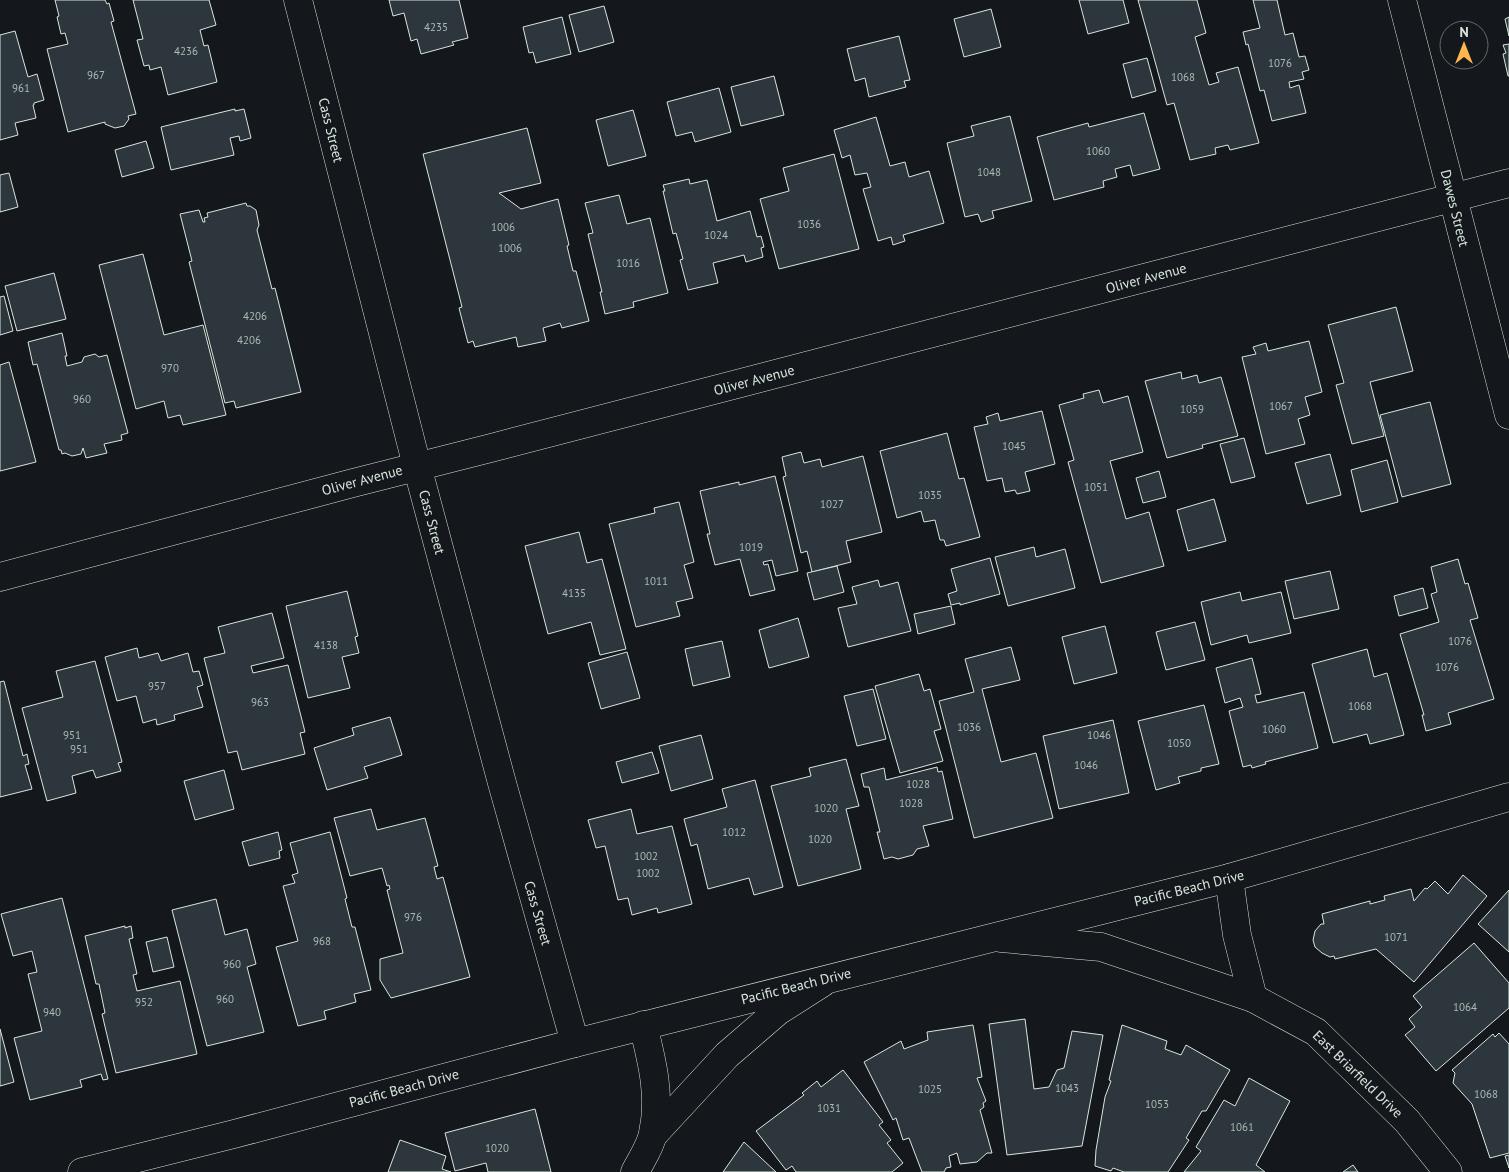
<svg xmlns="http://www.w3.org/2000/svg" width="1509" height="1172" font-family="'PT Sans',sans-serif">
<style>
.building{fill:#2c363c;stroke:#d8e6dc}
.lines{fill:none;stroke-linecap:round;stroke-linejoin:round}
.street-casing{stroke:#d8e6dc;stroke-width:29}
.secondary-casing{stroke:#d8e6dc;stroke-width:29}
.street{stroke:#14181c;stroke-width:28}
.secondary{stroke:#14181c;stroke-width:28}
.labels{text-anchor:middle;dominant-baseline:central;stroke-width:4;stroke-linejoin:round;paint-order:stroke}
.number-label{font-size:11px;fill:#adbab4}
.street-label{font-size:14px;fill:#d8e6dc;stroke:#14181c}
</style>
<rect width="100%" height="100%" fill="#14181c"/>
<!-- building -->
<g class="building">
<path d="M55 0H105L107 4 109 3 114 21 111 22 136 114 128 116 129 119 124 126 115 128 105 124V122L68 132 47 49 68 44 65 33 61 34 57 17 59 16Z"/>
<path d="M133 0H209L216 25 200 30 204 46 208 45 217 82 168 95 161 67 150 70 149 65 144 66 137 40 143 39Z"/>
<path d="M389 0H459L468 38 452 42 454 45 421 54 417 39 411 41 404 13 393 16Z"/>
<path d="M1079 0H1123L1129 23 1088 34Z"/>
<path d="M1138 0H1197L1206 33 1195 37 1209 85 1219 82 1216 73 1238 67 1259 143 1230 150 1228 145 1215 148 1216 154 1190 160 1174 103 1167 105Z"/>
<path d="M1253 0H1277L1285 35 1293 33 1299 57 1305 56 1309 70 1302 72 1304 79 1289 82 1290 88 1299 85 1306 113 1272 121 1264 90 1260 91 1248 44 1246 45 1243 32 1260 28Z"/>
<path d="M604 6 614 42 579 52 569 15Z"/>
<path d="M991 9 1001 47 964 57 954 19Z"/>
<path d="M562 17 571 54 536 63 533 52 529 53 523 27Z"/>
<path d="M1509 17V36L1505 19Z"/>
<path d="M15 31 28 77 37 74 44 100 34 103V105H33L36 118 15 123 18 135 0 140V35Z"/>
<path d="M899 36 910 80 904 81 906 87 869 97 865 78 855 81 847 49Z"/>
<path d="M1509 44V76H1508L1503 54 1506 53 1503 45Z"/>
<path d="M1147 58 1156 91 1132 98 1123 64Z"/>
<path d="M774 76 784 115 741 126 731 87Z"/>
<path d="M719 88 731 132 695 142 692 132 676 136 667 102Z"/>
<path d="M235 109V111L244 109 251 138 240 141 239 136 230 138 234 155 171 170 161 127Z"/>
<path d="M633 110 646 156 608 166 596 120Z"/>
<path d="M1144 113 1160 169 1133 176 1130 165 1115 169 1117 177 1103 181 1104 187 1054 200 1037 137 1088 123 1089 127Z"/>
<path d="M1010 116 1032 201 992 211 994 218 981 222 978 214 965 217 947 143 974 136 971 126Z"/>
<path d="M876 117 890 166 905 162 909 177 929 171 944 223 903 235 905 241 893 245 891 237 878 241 863 189 871 187 867 173 855 175 850 155 842 158 834 130Z"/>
<path d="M527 128 541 183 499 193 521 209 558 199 569 245 567 246 573 271H576L589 321 562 328 560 323 543 328 546 341 518 347 516 337 475 347 473 341 468 343 459 308 462 307 423 154Z"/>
<path d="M146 141 154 168 122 177 115 150Z"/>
<path d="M834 154 859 249 779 269 760 199 789 191 783 168Z"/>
<path d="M9 173 18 207 0 212V175Z"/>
<path d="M689 179 690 184 707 180 717 221 750 211 757 237 761 236 764 247 761 248 763 257 746 262 744 255 713 263 718 283 688 290 680 260 683 259 676 233 673 234 663 191H665L663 185Z"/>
<path d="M619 195 627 224 650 218 668 293 633 302 634 307 605 314 600 292H602L588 234 593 233 585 203Z"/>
<path d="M246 203 247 206H250L256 210 259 225 257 230 272 289 275 288 301 392 236 408 234 401 225 403 189 262 192 261 180 214 199 210 203 222H205L204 218 208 217 207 213Z"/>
<path d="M143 254 164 335 203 325 226 415 183 425 180 415 168 418 164 401 136 409 99 265Z"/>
<path d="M54 273 66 319 17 331 5 286Z"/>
<path d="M4 296 13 331 0 335V297Z"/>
<path d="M1396 307 1413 371 1370 382 1384 436 1352 444 1336 385 1344 383 1328 325Z"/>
<path d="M62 333 67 356H65L67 366 82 362 84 357 95 354 99 357 107 355 128 433 121 435 122 440 104 444 107 453 86 458 83 448 81 454 72 456 65 453 62 454 61 450H59L37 364 33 365 28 342Z"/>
<path d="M1309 341 1322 392 1305 397 1310 415 1298 419 1305 444 1266 454 1242 357 1256 354 1253 347 1266 343 1268 351Z"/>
<path d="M9 362 36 462 0 471V365Z"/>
<path d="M1181 372 1182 379 1197 375 1199 383 1221 377 1238 436 1202 445 1203 448 1167 458 1145 381Z"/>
<path d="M1099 390 1103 403 1128 396 1143 452 1110 461 1126 519 1149 512 1164 566 1101 583 1068 462 1074 460 1059 405 1084 398 1083 394Z"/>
<path d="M1430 402 1451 484 1402 497 1380 415Z"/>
<path d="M1042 411 1055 464 1025 472 1030 491 1017 494 1015 490 1005 492 1002 478 987 481 974 427 988 424 986 417 998 413 1000 421Z"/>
<path d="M947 433 959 479 964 478 980 537 946 546 944 540H940L935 520 924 522 921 511 897 518 880 451Z"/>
<path d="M1244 438 1255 477 1231 483 1220 444Z"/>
<path d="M801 452 804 463 820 459 822 467 863 456 882 532 846 541 851 562 812 572 807 551 801 553 783 477 786 476 782 457Z"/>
<path d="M1330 454 1341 495 1307 504 1295 463Z"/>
<path d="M1387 460 1398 502 1361 512 1351 470Z"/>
<path d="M1159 471 1166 497 1143 503 1136 478Z"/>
<path d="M775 476 798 571 776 576 772 560 763 562 764 565 768 564 775 590 750 596 740 559 715 565 707 534H710L700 491 739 482V485Z"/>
<path d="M1214 499 1226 541 1188 551 1177 510Z"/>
<path d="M679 502 694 562 684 565 693 598 676 602 680 616 636 627 609 524 655 513 654 508Z"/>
<path d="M579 532 587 563 602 559 626 649 600 655 591 622 548 634 525 546Z"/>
<path d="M1034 547 1036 557 1065 549 1075 588 1008 606 995 557Z"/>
<path d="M990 558 1000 594 960 605V603L951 605 948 594 957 591 951 569Z"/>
<path d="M1458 559 1465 584 1468 583 1478 618 1470 620 1494 699 1448 713 1451 724 1426 731 1422 715H1424L1400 634 1439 622 1431 594 1437 592 1431 567Z"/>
<path d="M837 566 844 592 814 600 807 573Z"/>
<path d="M1330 571 1339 609 1294 619 1285 581Z"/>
<path d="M878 580 880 587 898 582 911 631 848 647 838 608 857 604 852 587Z"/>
<path d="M1423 588 1428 608 1399 616 1394 596Z"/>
<path d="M347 591 358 636 355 637 359 653 342 657 350 688 308 698 286 606Z"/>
<path d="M1240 592 1242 601 1281 592 1291 633 1249 643 1247 635 1211 645 1201 602Z"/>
<path d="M951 606 955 624 918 634 914 614Z"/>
<path d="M272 613 284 658 251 666 253 673 288 665 305 732 300 733 305 754 242 770 237 751 228 753 204 658 225 653 218 627Z"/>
<path d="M798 618 809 657 769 668 759 630Z"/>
<path d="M1195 622 1205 660 1166 670 1156 632Z"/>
<path d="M1105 626 1117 673 1074 684 1062 637Z"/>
<path d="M722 641 730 677 693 686 685 649Z"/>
<path d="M1011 647 1020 680 982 689 1001 762 1036 753 1053 818 974 838 939 701 974 692 965 659Z"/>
<path d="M137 648 139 658 158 653 161 661 188 653 193 672 199 671 203 685 197 687 203 707 174 715 175 720 157 725 156 719 143 723 136 696 117 701 105 657Z"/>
<path d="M1367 649 1374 677 1387 673 1404 735 1370 744 1367 734 1333 743 1312 664Z"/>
<path d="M627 652 640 698 601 709 588 663Z"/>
<path d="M1252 658 1261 694 1255 695 1257 703 1304 692 1318 748 1265 762 1266 764 1252 768 1251 765 1243 767 1229 711 1243 707 1240 698 1225 703 1216 668Z"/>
<path d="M95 661 122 762 118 763 121 771 96 778 93 770 72 776 76 793 47 801 22 708 63 697 56 671Z"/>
<path d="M919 674 924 691 930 689 941 729 934 731 943 761 900 773 875 686Z"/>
<path d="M4 681 23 756 27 754 29 764 25 765 32 789 0 797V682Z"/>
<path d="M873 689 886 739 857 746 844 696Z"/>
<path d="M1204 705 1219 764 1201 768V771L1178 777 1180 783 1156 790 1138 721Z"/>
<path d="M390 717 402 755 364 767 368 778 327 790 314 748 354 735 352 728Z"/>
<path d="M1113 720 1129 793 1059 809 1043 736Z"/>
<path d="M701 735 713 779 671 791 659 746Z"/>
<path d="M652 752 659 773 622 783 616 762Z"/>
<path d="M846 759 859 806 846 809 861 869 798 886 771 786 811 776 809 768Z"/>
<path d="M937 767 938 772 942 771 953 819 923 826 929 846 917 849 913 855 898 859 892 857 884 859 877 832H880L869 787H864L861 774 884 768 886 780Z"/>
<path d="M224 770 234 809 195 820 184 781Z"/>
<path d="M755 780 783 887 754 895 749 878 708 889 697 844 691 846 684 819 727 807 722 789Z"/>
<path d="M371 809 377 830 425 818 438 866 434 867 437 879 443 877 470 977 391 998 380 980V959L403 953 387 890 390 889 389 885 387 886 382 868 350 876 334 818Z"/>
<path d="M631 809 637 834 672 826 692 904 658 913 657 908 632 915 628 898 618 900 605 846 596 848 588 820Z"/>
<path d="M278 832 282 850 279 851 280 858 249 866 242 842Z"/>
<path d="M330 832 347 898 345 899 352 927H355L371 990 354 994 356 1002 324 1011 326 1019 298 1026 276 947 298 941 283 886 295 883 292 875 298 873 290 843Z"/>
<path d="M1463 875 1487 896 1414 982 1376 949 1335 959 1334 956 1330 957 1322 953 1315 947 1313 940 1315 931 1321 924H1324L1322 914 1370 901V904L1385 900 1384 896 1411 889 1414 901 1425 888 1427 889 1435 881 1448 894Z"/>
<path d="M1509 890V952L1478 924Z"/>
<path d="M62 898 108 1079 103 1080 101 1074 80 1080 82 1087 30 1100 14 1038 42 1031 28 974 37 972 32 951 13 956 1 914Z"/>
<path d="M216 899 225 935 247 929 256 964 247 967 264 1032 207 1046 172 910Z"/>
<path d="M125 926V928L131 926 133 938 129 939 137 974 133 975 137 991 180 981 197 1054 116 1073 102 1014 105 1013 99 984H96L85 936Z"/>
<path d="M167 937 174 967 153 972 146 942Z"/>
<path d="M1474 943 1509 983V1008L1436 1071 1405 1035 1415 1027 1409 1019 1422 1007 1413 996Z"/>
<path d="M1025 1019 1034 1089 1049 1087 1057 1070 1064 1068 1072 1031 1103 1035 1082 1146 1007 1155 989 1024Z"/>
<path d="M973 1025 982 1077 977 1078 986 1101 983 1103 984 1107 980 1110 992 1153H987L977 1162 960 1164 957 1153 949 1156 951 1167 946 1168 944 1172H922L909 1138 903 1140 896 1118 893 1120 864 1062 901 1041 904 1049 928 1040 927 1032Z"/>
<path d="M1122 1025 1167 1041 1165 1049 1181 1055 1186 1045 1230 1070 1206 1111H1202L1186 1138 1189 1140 1168 1172H1124L1113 1168 1111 1171 1095 1166 1096 1150 1105 1097 1111 1081 1109 1080Z"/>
<path d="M0 1029 14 1082 0 1086Z"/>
<path d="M1499 1033 1509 1044V1153L1490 1158 1472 1104 1453 1083 1455 1073 1452 1070 1493 1034 1495 1037Z"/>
<path d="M843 1070 883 1122 879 1125 891 1140 887 1143 903 1163 892 1172H796L792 1166 786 1170 756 1131 804 1095 802 1093 817 1081 821 1087Z"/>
<path d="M1249 1078 1290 1101 1256 1165 1265 1172H1184L1201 1151 1196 1147 1224 1100 1235 1106Z"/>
<path d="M535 1109 551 1172H488L486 1163 455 1171 445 1133Z"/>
<path d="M400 1140 446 1156 442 1169 451 1172H388Z"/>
<path d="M744 1142 776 1172H723Z"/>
<path d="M1509 1155V1168L1505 1156Z"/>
<path d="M1353 1165 1358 1172H1343Z"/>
</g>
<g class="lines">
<!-- street casing -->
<g class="street-casing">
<g id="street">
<path d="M1402 0 1509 415"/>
<path d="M0 577 353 483 491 448 1509 183"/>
<path d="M1229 878 1237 935 1253 998 1316 1032 1407 1121 1448 1172"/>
<path d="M1001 938 1101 947 1253 998"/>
<path d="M653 1135 727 1055 778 1011 822 983"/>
<path d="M635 1172C641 1160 651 1146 653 1133 661 1096 652 1061 643 1025"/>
</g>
</g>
<!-- secondary casing -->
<g class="secondary-casing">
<g id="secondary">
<path d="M298 0 417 466 502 783 575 1043"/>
<path d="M82 1172 234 1134 575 1043 1229 878 1509 797"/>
</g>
</g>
<!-- street -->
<use href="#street" class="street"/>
<!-- secondary -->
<use href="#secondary" class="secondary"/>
</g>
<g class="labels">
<!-- number labels -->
<g class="number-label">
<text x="436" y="27">4235</text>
<text x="186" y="51">4236</text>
<text x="1280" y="63">1076</text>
<text x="96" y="75">967</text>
<text x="1183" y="77">1068</text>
<text x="21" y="88">961</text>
<text x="1098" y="151">1060</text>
<text x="989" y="172">1048</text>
<text x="809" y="224">1036</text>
<text x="503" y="227">1006</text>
<text x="716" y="235">1024</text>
<text x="510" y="248">1006</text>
<text x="628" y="263">1016</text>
<text x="255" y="316">4206</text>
<text x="249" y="340">4206</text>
<text x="170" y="368">970</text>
<text x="82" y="399">960</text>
<text x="1281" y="406">1067</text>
<text x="1192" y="409">1059</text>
<text x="1014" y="446">1045</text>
<text x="1096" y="487">1051</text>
<text x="930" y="495">1035</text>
<text x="832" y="504">1027</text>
<text x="751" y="547">1019</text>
<text x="656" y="581">1011</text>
<text x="574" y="593">4135</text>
<text x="1460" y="641">1076</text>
<text x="326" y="645">4138</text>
<text x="1447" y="667">1076</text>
<text x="157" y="686">957</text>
<text x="260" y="702">963</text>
<text x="1360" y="706">1068</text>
<text x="969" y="727">1036</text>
<text x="1274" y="729">1060</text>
<text x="72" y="735">951</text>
<text x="1099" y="735">1046</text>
<text x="1179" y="743">1050</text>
<text x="79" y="749">951</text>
<text x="1086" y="765">1046</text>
<text x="918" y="784">1028</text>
<text x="911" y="803">1028</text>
<text x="826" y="808">1020</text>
<text x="734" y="832">1012</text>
<text x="820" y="839">1020</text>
<text x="646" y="856">1002</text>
<text x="648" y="873">1002</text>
<text x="413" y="917">976</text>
<text x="1396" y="937">1071</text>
<text x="322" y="941">968</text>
<text x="232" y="964">960</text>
<text x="225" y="999">960</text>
<text x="144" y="1002">952</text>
<text x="1465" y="1007">1064</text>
<text x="52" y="1012">940</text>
<text x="1067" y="1088">1043</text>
<text x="930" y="1089">1025</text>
<text x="1486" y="1094">1068</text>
<text x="1157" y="1104">1053</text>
<text x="829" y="1108">1031</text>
<text x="1242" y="1127">1061</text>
<text x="497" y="1148">1020</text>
</g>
<!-- street labels -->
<g class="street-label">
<text transform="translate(331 130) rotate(76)">Cass Street</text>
<text transform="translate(1455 208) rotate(76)">Dawes Street</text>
<text transform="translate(1146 278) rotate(-15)">Oliver Avenue</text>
<text transform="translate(754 380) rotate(-15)">Oliver Avenue</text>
<text transform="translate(362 480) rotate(-15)">Oliver Avenue</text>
<text transform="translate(432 522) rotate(75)">Cass Street</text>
<text transform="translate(1189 888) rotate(-14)">Pacific Beach Drive</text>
<text transform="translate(538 913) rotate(74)">Cass Street</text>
<text transform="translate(796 986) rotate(-14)">Pacific Beach Drive</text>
<text transform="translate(1358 1074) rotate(44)">East Briarfield Drive</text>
<text transform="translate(404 1088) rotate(-15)">Pacific Beach Drive</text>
</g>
</g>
<!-- north arrow -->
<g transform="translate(1464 45)"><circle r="24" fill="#14181c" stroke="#626a69"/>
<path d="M0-4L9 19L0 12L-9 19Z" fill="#ffb74d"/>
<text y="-8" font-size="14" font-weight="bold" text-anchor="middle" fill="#d8e6dc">N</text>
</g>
</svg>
